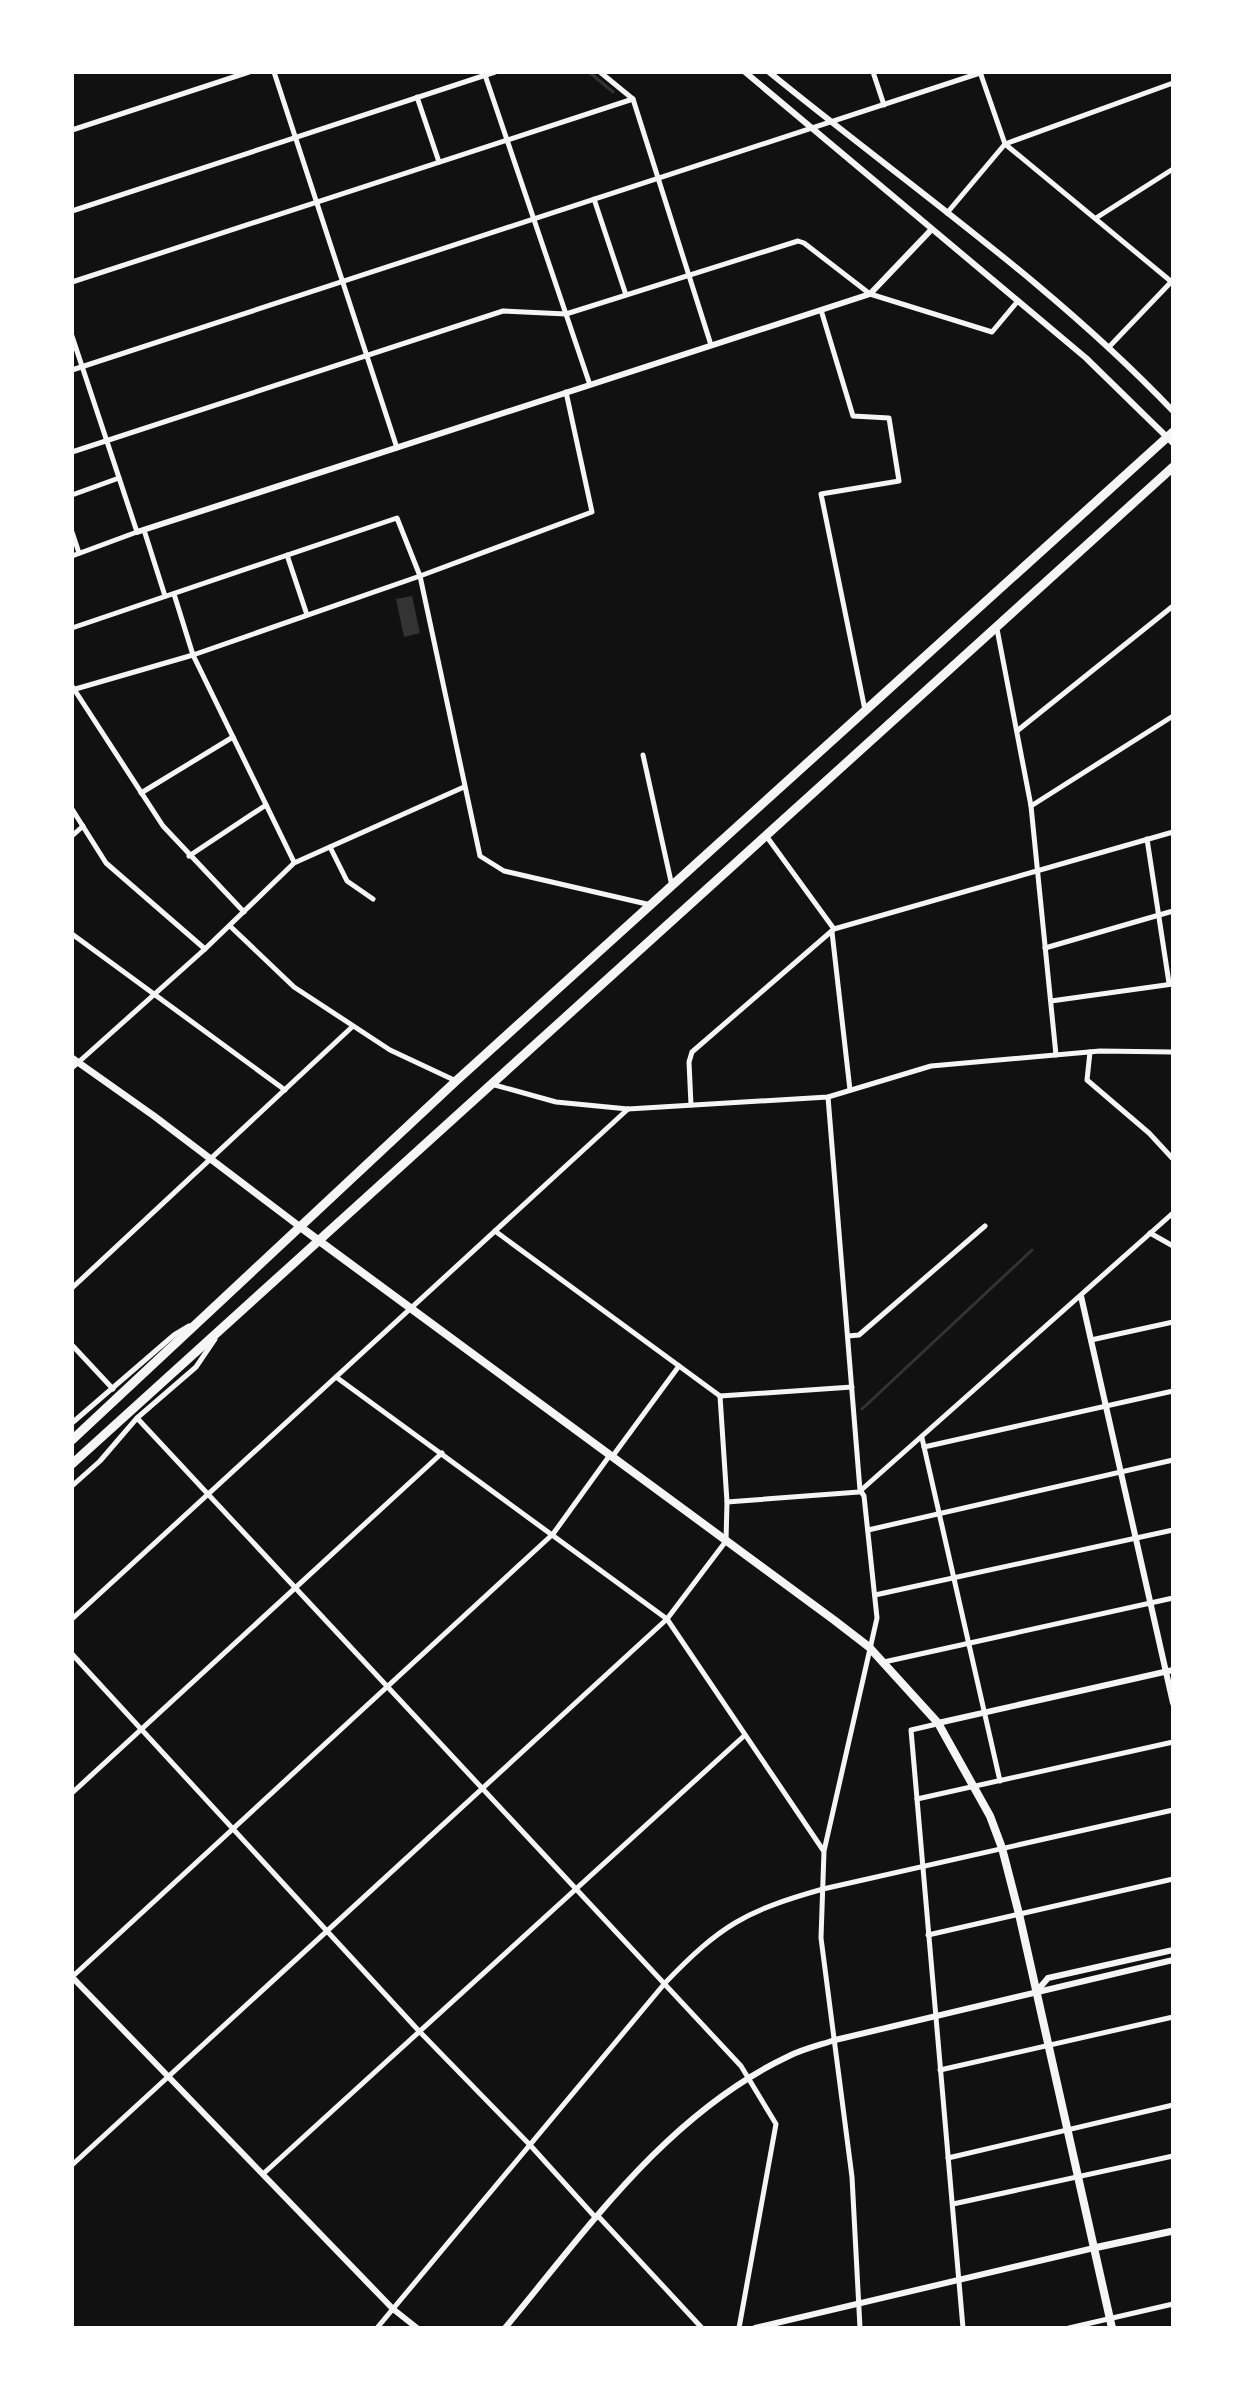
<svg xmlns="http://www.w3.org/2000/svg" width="1245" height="2400" font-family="'Alegreya Sans',sans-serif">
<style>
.water{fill:#333}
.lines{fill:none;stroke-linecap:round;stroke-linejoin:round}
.stream{stroke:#333;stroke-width:3}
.minor{stroke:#f5f5f5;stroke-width:5}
.tertiary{stroke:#f5f5f5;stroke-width:6}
.secondary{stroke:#f5f5f5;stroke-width:7}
.primary{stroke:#f5f5f5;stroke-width:8}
.trunk{stroke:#f5f5f5;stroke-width:9}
</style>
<rect width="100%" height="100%" fill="#111"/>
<!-- water -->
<path class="water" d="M412 596 420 633 404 637 396 599Z"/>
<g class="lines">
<!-- stream -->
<g class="stream">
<path d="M589 72 613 92"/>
<path d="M862 1409 1032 1250"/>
</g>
<!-- minor -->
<g class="minor">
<path d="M274 72 397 448"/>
<path d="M600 72 633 99 711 345"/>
<path d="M873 72 884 105"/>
<path d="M980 72 1005 144 1173 283"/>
<path d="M485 75 590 385"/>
<path d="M417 97 439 162"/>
<path d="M72 130 249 72"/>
<path d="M594 199 626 295"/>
<path d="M72 211 495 72"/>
<path d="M947 213 1005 144 1173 83"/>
<path d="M1096 218 1173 169"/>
<path d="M72 282 633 99"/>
<path d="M821 310 853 416 889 418 899 481 821 494 865 710"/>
<path d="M72 336 137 532 72 556"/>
<path d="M1108 348 1173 280"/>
<path d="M72 370 983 72"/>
<path d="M72 452 503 311 566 314 798 241 804 243 870 294 992 332 1017 302"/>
<path d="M72 495 119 478"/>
<path d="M144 530 165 596"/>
<path d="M72 532 79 553"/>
<path d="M287 555 307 615"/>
<path d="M174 594 193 655 294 862"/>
<path d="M72 628 397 518 420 576 480 856 504 871 651 905"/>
<path d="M997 629 1031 806 1056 1055"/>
<path d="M72 686 163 826 244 912"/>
<path d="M72 690 193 655 420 576 592 512 566 392"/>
<path d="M1017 731 1173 606"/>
<path d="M643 755 672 886"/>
<path d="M141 793 233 737"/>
<path d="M1031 806 1173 716"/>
<path d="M72 809 106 863 205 949"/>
<path d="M72 836 83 826"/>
<path d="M767 837 834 929"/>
<path d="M1147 839 1169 983"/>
<path d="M330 847 347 881 373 899"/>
<path d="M189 856 266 805"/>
<path d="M230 926 294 987 390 1050 454 1080"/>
<path d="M832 932 850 1090"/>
<path d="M72 934 285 1090"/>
<path d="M1045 948 1173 911"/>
<path d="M1051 1001 1173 984"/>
<path d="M1090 1052 1087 1080 1149 1133 1173 1159"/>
<path d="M72 1068 205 949 294 863 464 787"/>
<path d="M491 1084 556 1102 628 1109 828 1097 931 1066 1100 1051 1173 1052"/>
<path d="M828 1097 860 1490 864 1496 877 1618 824 1851 821 1938 852 2177 860 2328"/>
<path d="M691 1105 689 1062 692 1052 834 929 1173 832"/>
<path d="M495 1231 720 1396 852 1387"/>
<path d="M1150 1233 1173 1246"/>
<path d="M72 1288 352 1027"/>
<path d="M848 1336 859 1335 985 1226"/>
<path d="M1091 1340 1173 1322"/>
<path d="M72 1345 113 1389"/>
<path d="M336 1377 667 1619 823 1850"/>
<path d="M137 1418 741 2066 776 2124 739 2328"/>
<path d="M72 1423 174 1335 189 1326"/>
<path d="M922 1438 1000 1781"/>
<path d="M924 1447 1173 1391"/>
<path d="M612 1457 679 1366"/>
<path d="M72 1486 100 1461 137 1418 196 1367 215 1339"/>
<path d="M727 1502 859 1492 1173 1213"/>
<path d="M868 1530 1173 1460"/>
<path d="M875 1595 1173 1530"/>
<path d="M72 1619 628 1109"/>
<path d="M72 1654 419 2031 530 2145 596 2218"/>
<path d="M884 1662 1173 1598"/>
<path d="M937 1724 911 1730 963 2328"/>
<path d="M72 1793 442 1453"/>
<path d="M917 1799 1173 1742"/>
<path d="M928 1935 1173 1879"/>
<path d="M72 1977 553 1534 610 1455"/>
<path d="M940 2070 1173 2017"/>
<path d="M948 2158 1173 2105"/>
<path d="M72 2165 667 1619 726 1541 727 1502 720 1396"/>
<path d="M263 2174 745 1735"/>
<path d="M953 2204 1173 2156"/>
<path d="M598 2216 702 2328"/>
<path d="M377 2328 665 1983C721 1925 745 1911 823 1889L1173 1810"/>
<path d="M1069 2328 1173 2304"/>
</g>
<!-- tertiary -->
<g class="tertiary">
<path d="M745 72 1086 358 1173 443"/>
<path d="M769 72C905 183 1052 284 1173 411"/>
<path d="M137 532 870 294 931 230"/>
<path d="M1081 1296 1173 1703"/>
<path d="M938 1723 1173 1670"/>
<path d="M72 1977 393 2309 417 2328"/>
<path d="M1037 1991 1048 1978 1173 1950"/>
<path d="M505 2328C588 2228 668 2113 789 2056 803 2049 820 2045 835 2040L1173 1960"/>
<path d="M755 2328 1094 2248"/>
</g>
<!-- secondary -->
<g class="secondary">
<path d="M72 1058 154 1116 299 1226"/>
<path d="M1094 2248 1173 2231"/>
</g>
<!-- primary -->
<path class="primary" d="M299 1226 834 1620 869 1647 938 1723 990 1816 1002 1848 1019 1914 1112 2328"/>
<!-- trunk -->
<g class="trunk">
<path d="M72 1440 456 1081 1173 432"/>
<path d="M72 1464 1173 467"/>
</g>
</g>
<!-- border -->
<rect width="1245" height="2400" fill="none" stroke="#ffffff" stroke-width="148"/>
</svg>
